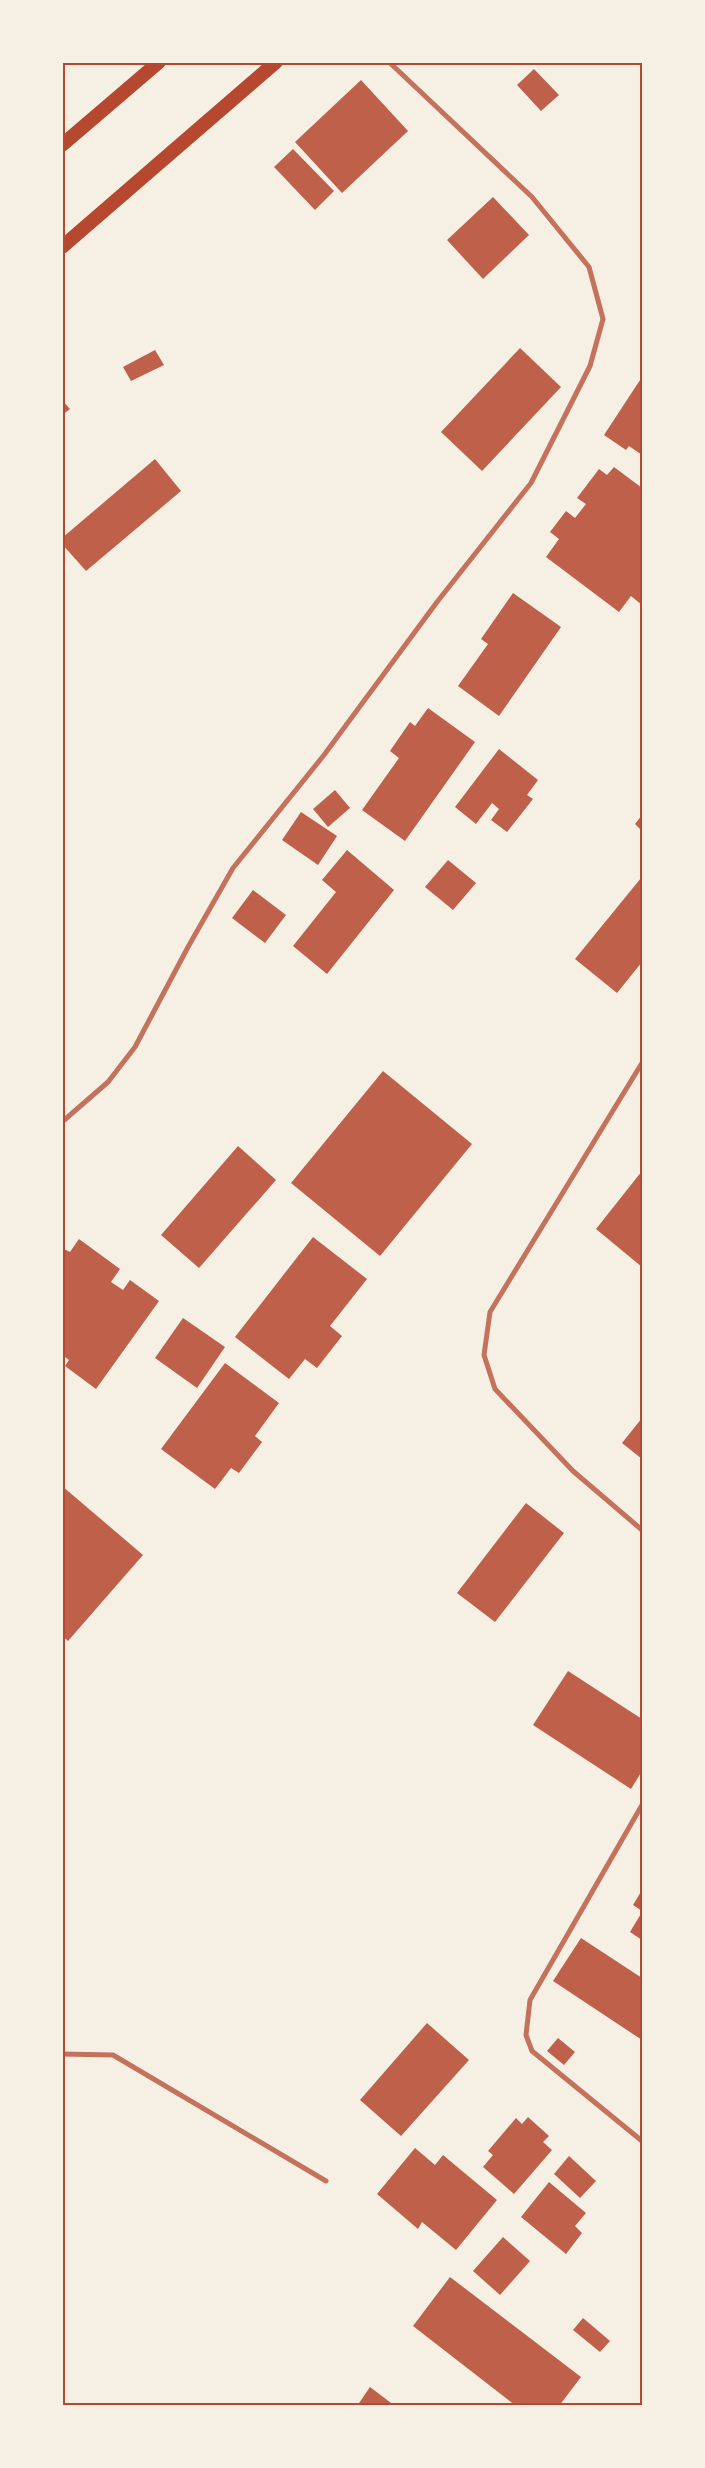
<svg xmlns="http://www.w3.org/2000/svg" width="705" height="2468" font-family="Commissioner,sans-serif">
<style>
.building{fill:#bf614a}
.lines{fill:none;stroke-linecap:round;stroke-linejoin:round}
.minor{stroke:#c5725c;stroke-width:5}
.trunk{stroke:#b5482f;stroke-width:14}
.neatline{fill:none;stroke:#b5482f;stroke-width:2}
</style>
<rect width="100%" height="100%" fill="#f6efe4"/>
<!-- building -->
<g class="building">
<path d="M534 69 559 95 541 111 517 85Z"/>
<path d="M361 80 408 131 342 193 295 142Z"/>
<path d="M293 149 334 191 315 210 274 167Z"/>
<path d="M493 197 529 235 483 279 447 240Z"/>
<path d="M520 348 561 387 482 471 441 432Z"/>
<path d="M155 350 164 365 131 381 123 367Z"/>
<path d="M642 377V455L629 446 626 450 604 435Z"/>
<path d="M62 400 70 409 62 415Z"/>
<path d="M155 459 181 491 86 571 62 544V538Z"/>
<path d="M614 467 642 488V605L631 596 619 612 546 557 559 539 550 532 566 511 575 518 586 504 577 498 599 469 607 475Z"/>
<path d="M513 593 561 627 499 716 458 686 488 644 481 639Z"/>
<path d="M428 708 475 742 405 841 362 810 399 758 390 751 410 722 415 726Z"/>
<path d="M499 749 538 780 527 795 533 799 507 832 491 820 499 809 492 803 476 824 455 807Z"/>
<path d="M335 790 350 808 328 827 313 809Z"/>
<path d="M301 812 337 836 318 865 282 840Z"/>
<path d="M642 815V831L635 824Z"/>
<path d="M347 850 394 890 327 974 293 946 336 892 322 880Z"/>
<path d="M448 860 476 883 453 910 425 887Z"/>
<path d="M641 878 642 962 617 993 575 959Z"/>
<path d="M253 890 286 915 265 943 232 918Z"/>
<path d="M383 1071 472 1144 380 1256 291 1183Z"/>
<path d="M238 1146 276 1180 199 1268 161 1235Z"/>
<path d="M642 1171V1267L596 1229Z"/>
<path d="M313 1237 367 1279 330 1326 342 1336 317 1368 305 1359 289 1379 235 1337Z"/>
<path d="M79 1239 120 1269 111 1282 123 1290 130 1280 159 1301 96 1389 65 1366 69 1360 62 1355V1252L64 1249 70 1252Z"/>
<path d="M183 1318 225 1347 197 1388 155 1358Z"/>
<path d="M225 1363 279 1403 255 1436 262 1442 239 1473 231 1468 215 1489 161 1449Z"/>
<path d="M642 1418V1459L622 1443Z"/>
<path d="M62 1486 143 1555 68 1641 62 1636Z"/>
<path d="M526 1503 564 1533 495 1622 457 1593Z"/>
<path d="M568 1671 642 1719V1771L631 1789 533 1725Z"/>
<path d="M642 1890V1911L633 1905Z"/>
<path d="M642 1912V1940L630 1932Z"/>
<path d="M581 1938 642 1978V2040L553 1981Z"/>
<path d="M427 2023 469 2060 401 2136 360 2100Z"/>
<path d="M558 2038 575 2052 564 2065 547 2051Z"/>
<path d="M528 2117 549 2136 543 2142 552 2150 514 2194 483 2167 493 2155 488 2151 516 2118 522 2124Z"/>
<path d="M415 2148 435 2165 443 2155 497 2200 456 2250 422 2222 418 2229 377 2194Z"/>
<path d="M569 2156 596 2181 580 2198 554 2174Z"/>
<path d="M549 2182 586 2213 575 2226 582 2233 566 2254 521 2217Z"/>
<path d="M503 2237 530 2261 500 2295 473 2271Z"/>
<path d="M450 2277 581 2377 559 2406H516L413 2326Z"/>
<path d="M583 2318 610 2341 600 2352 573 2330Z"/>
<path d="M370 2387 395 2406H357Z"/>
</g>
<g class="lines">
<!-- minor -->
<g class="minor">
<path d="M642 1063 490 1312 484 1355 495 1389 573 1471 642 1530"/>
<path d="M62 1122 108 1082 135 1047 188 947 233 868 324 755 437 602 531 483 590 366 603 319 589 267 532 197 389 62"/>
<path d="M642 1805 530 2000 526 2035 532 2051 642 2141"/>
<path d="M62 2054 113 2055 326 2181"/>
</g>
<!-- trunk -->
<g class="trunk">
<path d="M62 145 159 62"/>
<path d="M62 247 276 62"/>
</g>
</g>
<!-- border -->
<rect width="705" height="2468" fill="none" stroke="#f6efe4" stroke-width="128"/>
<rect x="64" y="64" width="577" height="2340" class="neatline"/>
</svg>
